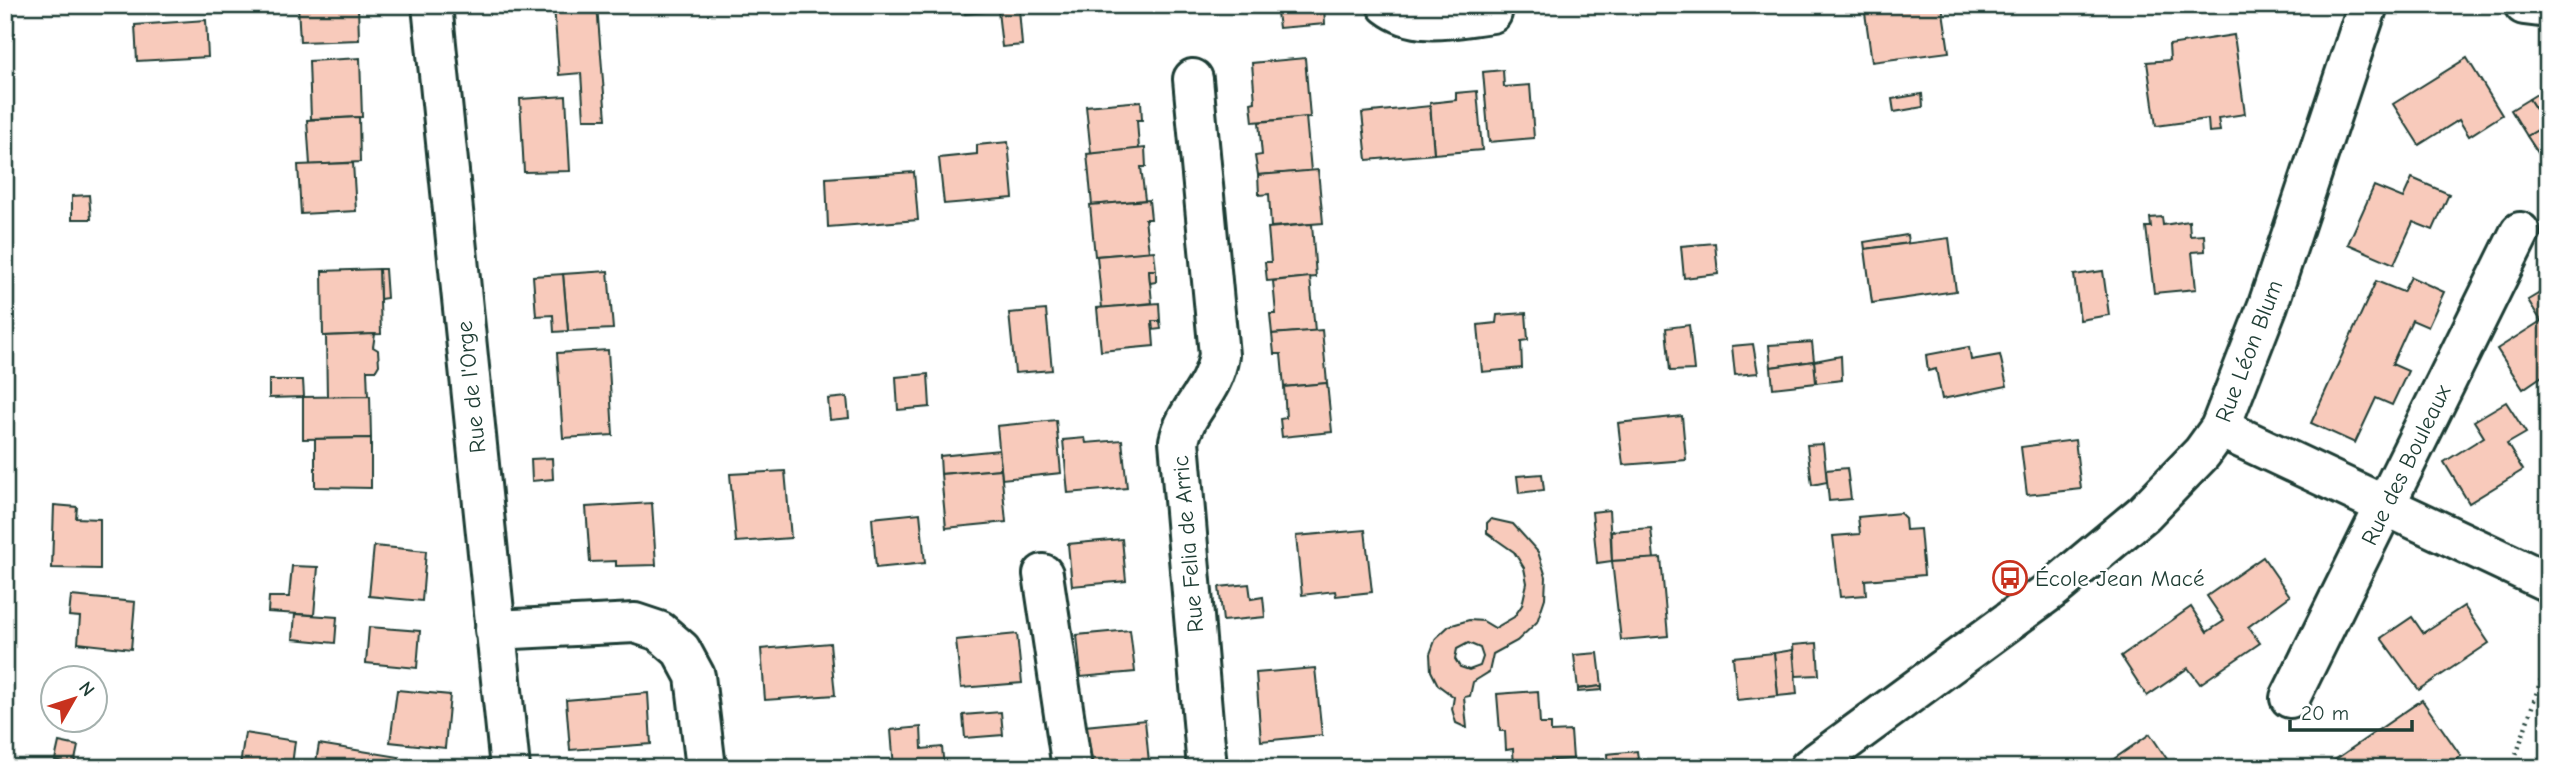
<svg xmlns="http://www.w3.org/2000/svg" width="2553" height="773" font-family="'Comic Neue',sans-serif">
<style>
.building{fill:#f8cabb;stroke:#1f3d34;stroke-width:2;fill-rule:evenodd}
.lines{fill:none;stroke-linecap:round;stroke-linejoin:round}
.street-casing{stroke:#1f3d34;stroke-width:44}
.secondary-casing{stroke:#1f3d34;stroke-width:44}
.path{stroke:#1f3d34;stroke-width:4.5;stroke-dasharray:2 5;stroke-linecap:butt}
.street{stroke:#fff;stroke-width:38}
.secondary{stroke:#fff;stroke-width:38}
.labels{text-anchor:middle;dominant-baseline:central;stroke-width:5;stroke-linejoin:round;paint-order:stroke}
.street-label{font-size:23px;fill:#1f3d34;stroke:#fff}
.poi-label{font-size:23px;fill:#1f3d34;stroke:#fff;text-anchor:start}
</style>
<rect width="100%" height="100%" fill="#fff"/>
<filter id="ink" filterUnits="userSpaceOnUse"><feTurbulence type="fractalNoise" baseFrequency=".0143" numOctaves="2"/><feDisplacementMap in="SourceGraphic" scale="14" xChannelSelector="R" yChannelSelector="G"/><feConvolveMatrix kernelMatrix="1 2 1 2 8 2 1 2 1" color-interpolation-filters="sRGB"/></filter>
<g filter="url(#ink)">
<!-- building -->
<g class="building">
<path d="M298 5H358L359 40 300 42Z"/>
<path d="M489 5H541L490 9Z"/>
<path d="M554 5H597L606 119H584L581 73 559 75Z"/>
<path d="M964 5H1018L1019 9 965 14Z"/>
<path d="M1276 5H1324L1325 24 1279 28Z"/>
<path d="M1942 5 1949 52 1872 62 1864 6Z"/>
<path d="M1019 9 1022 45 1002 47 998 11Z"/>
<path d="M206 20 208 57 137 61 135 25Z"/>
<path d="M2234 35 2245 114 2218 118 2220 131 2209 132 2208 119 2156 126 2147 62 2170 60 2169 45Z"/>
<path d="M360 58 362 117 311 119 309 61Z"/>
<path d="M1305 58 1310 117 1253 122 1251 103 1255 102 1252 63Z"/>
<path d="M2467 58 2502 115 2469 136 2459 120 2419 145 2393 104Z"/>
<path d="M1503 70 1504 87 1530 85 1534 138 1489 142 1483 72Z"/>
<path d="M2548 87V168L2527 136 2546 125 2529 99Z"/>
<path d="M1477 91 1482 150 1434 154 1430 103 1456 100V93Z"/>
<path d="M1922 94 1923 107 1894 112 1892 99Z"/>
<path d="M566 96 570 171 524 172 520 99Z"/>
<path d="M2529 99 2546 125 2527 136 2511 110Z"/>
<path d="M1141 101 1142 120H1137L1139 149 1091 154 1086 106Z"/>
<path d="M1430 106 1434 154 1367 160 1362 113Z"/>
<path d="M359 117 360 162 310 165 307 120Z"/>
<path d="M1306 117 1311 171 1258 175 1255 156 1262 155 1259 122Z"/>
<path d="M1008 142 1013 198 944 204 939 158 977 154V145Z"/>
<path d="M1145 148 1146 167H1141L1145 200 1092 205 1087 154Z"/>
<path d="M353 163 356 211 301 214 298 165Z"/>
<path d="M1318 170 1323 223 1271 227 1269 194 1259 195 1258 175Z"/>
<path d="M914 172 918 220 828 227 826 178Z"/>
<path d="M2412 178 2449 194 2433 230 2413 222 2394 264 2348 244 2374 186 2403 198Z"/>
<path d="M89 195 91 219H72V196Z"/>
<path d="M1149 200 1151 219H1145L1149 252 1095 256 1090 205Z"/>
<path d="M2162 217 2163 225 2189 221 2190 236 2204 235 2205 251 2192 252 2196 289 2154 293 2146 227H2151L2150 218Z"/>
<path d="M1312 224 1316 277 1267 281 1265 262H1271L1268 228Z"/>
<path d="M5 228H8L10 272 5 273Z"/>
<path d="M1907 235 1908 243 1865 249 1864 242Z"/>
<path d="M1949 238 1956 291 1872 303 1865 249Z"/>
<path d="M1715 243 1718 274 1684 278 1681 246Z"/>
<path d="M1154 251 1156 270H1149L1152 303 1102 308 1097 256Z"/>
<path d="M379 269H385L387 298 380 299Z"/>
<path d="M379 269 381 334 323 336 322 271Z"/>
<path d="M1149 270H1156V282L1150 283Z"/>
<path d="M608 271 613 329 568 331 563 274Z"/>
<path d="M2103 271 2109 315 2080 320 2074 275Z"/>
<path d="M563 274 568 331 554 332 553 315 536 316 533 276Z"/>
<path d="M1310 277 1315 331 1272 334 1270 314H1276L1273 281Z"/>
<path d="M2411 277 2444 292 2428 327 2412 320 2392 364 2408 371 2392 405 2376 398 2355 443 2311 423 2376 281 2403 292Z"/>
<path d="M2548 288V372L2523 389 2497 349 2541 321 2528 300Z"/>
<path d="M1159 303 1160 321H1152L1154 346 1101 351 1097 308Z"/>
<path d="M1046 310 1052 370 1015 373 1009 313Z"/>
<path d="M1526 313 1528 340 1521 341 1522 368 1482 372 1478 325 1496 323 1497 315Z"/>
<path d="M1152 321H1160L1161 329 1153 330Z"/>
<path d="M1689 325 1694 370 1670 371 1666 328Z"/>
<path d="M1322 330 1327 383 1284 387 1281 354H1274L1272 334Z"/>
<path d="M375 334 373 347 378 350 379 365 376 370H367L368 396 327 397 326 336Z"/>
<path d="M1812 342 1814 361 1771 367 1769 345Z"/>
<path d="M1753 344 1758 373 1735 375 1732 346Z"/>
<path d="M1969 347 1971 360 2000 355 2007 386 1942 399 1936 369 1928 371 1926 355Z"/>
<path d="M608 350 613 435 563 438 557 353Z"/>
<path d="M1841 356 1842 380 1816 383 1814 361Z"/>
<path d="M1814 361 1816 383 1773 388 1771 367Z"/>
<path d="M928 374 930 407 898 410 896 377Z"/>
<path d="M269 380H303L304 397 269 398Z"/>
<path d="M1327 383 1332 432 1282 437 1280 419 1286 418 1284 387Z"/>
<path d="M370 396 371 438 303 439V397Z"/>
<path d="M847 397 849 418 830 420 828 399Z"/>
<path d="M2506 402 2526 433 2507 444 2523 470 2469 503 2444 462 2484 437 2474 421Z"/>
<path d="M1682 416 1686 460 1623 465 1618 423Z"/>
<path d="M1056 420 1061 473 1002 479 997 426Z"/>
<path d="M371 438V488L315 487V439Z"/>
<path d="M1085 438 1086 443 1122 440 1127 488 1068 493 1063 440Z"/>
<path d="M2075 440 2081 489 2027 495 2021 447Z"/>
<path d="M1823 444 1827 482 1812 485 1807 445Z"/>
<path d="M999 450 1001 469 941 474 940 456Z"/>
<path d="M552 458 553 479 532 481 531 459Z"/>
<path d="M1847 468 1851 499 1829 501 1826 470Z"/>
<path d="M1001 469 1006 522 946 528 941 474Z"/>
<path d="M785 471 791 538 736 542 730 474Z"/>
<path d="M1542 474 1544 490 1519 493 1517 476Z"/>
<path d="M652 503 656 565 616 566V561L590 562 586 507Z"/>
<path d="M54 505 77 507 76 518 100 519V569L52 568Z"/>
<path d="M1609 510 1612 561 1597 563 1592 512Z"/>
<path d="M920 513 925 563 876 568 872 518Z"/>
<path d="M1900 513 1905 518 1906 530 1920 529 1924 575 1865 580 1866 595 1840 597 1833 536 1860 534 1858 517Z"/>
<path d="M1491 519 1513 524 1538 552 1546 577 1545 598 1537 622 1517 641 1493 654 1489 672 1473 682 1470 696 1464 697 1467 728 1456 723 1452 709 1454 697 1438 685 1431 671 1430 654 1436 638 1449 626 1469 620 1483 621 1495 628 1514 617 1522 605 1527 583 1524 568 1514 552 1487 533V523ZM1468 643 1480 648 1483 657 1480 666 1469 670 1460 667 1455 659 1457 649Z"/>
<path d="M1651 528 1654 559 1612 561 1611 531Z"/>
<path d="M1365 530 1372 592 1336 596 1335 591 1302 595 1296 536Z"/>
<path d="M1122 539 1126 581 1072 586 1068 544Z"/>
<path d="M374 546 426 551 422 601 369 596Z"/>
<path d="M2263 557 2290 596 2248 627 2260 643 2200 684 2188 668 2147 696 2121 656 2191 607 2207 632 2224 621 2207 596Z"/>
<path d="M1661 558 1668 636 1621 640 1612 561Z"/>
<path d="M292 566 318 567 314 615 268 612 269 597H289Z"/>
<path d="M1249 584 1251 599 1263 597 1265 617 1223 621 1219 587Z"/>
<path d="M71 596 135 602 131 649 78 643 80 617 69 616Z"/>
<path d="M2464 606 2489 643 2419 690 2381 638 2412 617 2423 633Z"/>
<path d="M295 614 337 617 335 643 293 639Z"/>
<path d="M369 627 420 631 417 668 366 663Z"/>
<path d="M1130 630 1135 672 1081 677 1077 635Z"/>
<path d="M1017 634 1022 683 961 688 956 640Z"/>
<path d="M830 643 835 695 765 700 761 649Z"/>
<path d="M1817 643 1819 675 1796 676 1793 645Z"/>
<path d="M1793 650 1797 694 1778 696 1774 653Z"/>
<path d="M1598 653 1602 686 1578 689 1574 655Z"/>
<path d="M1774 653 1778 696 1737 700 1733 657Z"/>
<path d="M1315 668 1322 735 1261 741 1256 673Z"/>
<path d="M1602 686V690L1578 692V689Z"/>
<path d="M397 690 450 695 445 748 390 742Z"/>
<path d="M1538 691 1540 724H1551V732L1571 731 1573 759 1554 760V768H1514L1513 749 1506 750 1505 731H1500L1497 694Z"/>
<path d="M648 693 651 744 570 750 566 700Z"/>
<path d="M2422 700 2461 756 2443 768H2323Z"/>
<path d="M1001 712 1003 735 965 738 963 715Z"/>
<path d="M1145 720 1149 763 1089 768 1085 726Z"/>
<path d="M921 727 922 749 942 747 944 768H894L891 730Z"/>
<path d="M245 733 295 741 292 765 281 763 280 768H259L240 765Z"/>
<path d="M2150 734 2173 768H2116L2111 761Z"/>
<path d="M59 742 78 746 74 765 55 760Z"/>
<path d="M319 744 399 757 397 768H315Z"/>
<path d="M1637 751 1639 768H1608L1607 754Z"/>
</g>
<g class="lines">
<!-- street casing -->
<g class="street-casing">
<g id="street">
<path d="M432 5 510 768"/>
<path d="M1387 5C1418 29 1456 17 1492 13"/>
<path d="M2524 5 2548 8"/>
<path d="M1193 79 1219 355C1213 393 1186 408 1179 441L1207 768"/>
<path d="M2220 428 2548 582"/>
<path d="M1043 574 1072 768"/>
<path d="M495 630 635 623 659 631 681 650 695 676 706 768"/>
<path d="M2290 698 2520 232"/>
</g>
</g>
<!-- secondary casing -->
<g class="secondary-casing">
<path id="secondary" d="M1809 768 2054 588 2144 513 2202 453 2220 428 2268 305 2368 5"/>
</g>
<!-- path -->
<path class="path" d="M2512 768 2548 658"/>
<!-- street -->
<use href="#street" class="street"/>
<!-- secondary -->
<use href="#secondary" class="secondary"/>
</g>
</g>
<!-- icons -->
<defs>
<g id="bus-ring" transform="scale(1.75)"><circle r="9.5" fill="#fff" stroke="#c8321e" stroke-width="1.5"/><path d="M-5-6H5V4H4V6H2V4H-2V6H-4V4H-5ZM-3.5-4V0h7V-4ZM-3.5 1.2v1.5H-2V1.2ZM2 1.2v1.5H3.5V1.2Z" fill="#c8321e"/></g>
</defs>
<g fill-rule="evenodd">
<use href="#bus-ring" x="2010" y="578"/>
</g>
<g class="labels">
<!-- street labels -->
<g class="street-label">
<text transform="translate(2249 351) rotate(-69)">Rue Léon Blum</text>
<text transform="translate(471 387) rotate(-96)">Rue de l'Orge</text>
<text transform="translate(2406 465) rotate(-64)">Rue des Bouleaux</text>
<text transform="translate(1188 544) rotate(-95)">Rue Felia de Arric</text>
</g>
<!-- poi labels -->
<g class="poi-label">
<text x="2035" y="578">École Jean Macé</text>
</g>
</g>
<!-- margin -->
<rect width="2553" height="773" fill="none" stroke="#fff" stroke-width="28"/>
<rect x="14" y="14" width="2525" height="745" fill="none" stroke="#1f3d34" stroke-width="2.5" filter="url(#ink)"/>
<!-- north arrow -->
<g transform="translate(74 699) rotate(51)"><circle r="33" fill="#ffffff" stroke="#a5b1ae" stroke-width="2"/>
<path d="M0-5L12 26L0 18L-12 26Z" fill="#c8321e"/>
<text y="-10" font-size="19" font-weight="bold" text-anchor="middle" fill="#1f3d34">N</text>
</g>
<!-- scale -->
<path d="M2290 720v10h122v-10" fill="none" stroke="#1f3d34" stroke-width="3.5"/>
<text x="2301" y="720" font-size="21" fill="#1f3d34" stroke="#ffffff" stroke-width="5" paint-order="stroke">20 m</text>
</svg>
